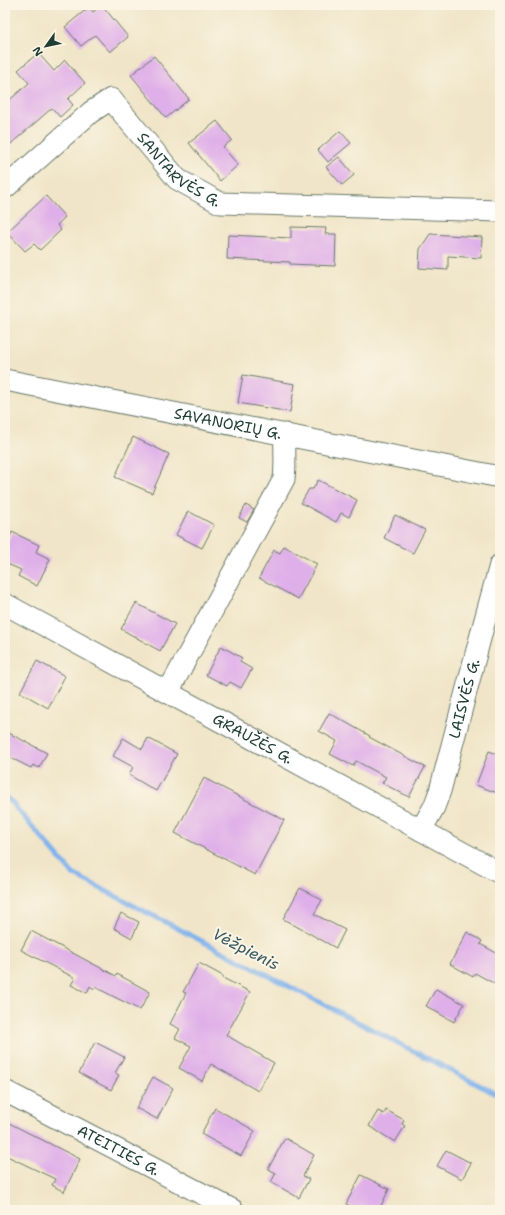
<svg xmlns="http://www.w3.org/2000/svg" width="505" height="1215" font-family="'Shantell Sans',sans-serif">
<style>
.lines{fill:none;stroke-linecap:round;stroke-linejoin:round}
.stream{stroke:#81b2ec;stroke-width:5}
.building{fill:#dfafe9}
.street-casing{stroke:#687868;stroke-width:23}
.street{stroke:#fff;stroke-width:21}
.labels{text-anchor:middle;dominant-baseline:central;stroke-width:4;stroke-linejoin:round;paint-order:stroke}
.street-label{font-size:15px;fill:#1f3d34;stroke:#fcf5e5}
.water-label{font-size:16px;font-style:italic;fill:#385a62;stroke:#fcf5e5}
</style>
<rect width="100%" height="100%" fill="#fcf5e5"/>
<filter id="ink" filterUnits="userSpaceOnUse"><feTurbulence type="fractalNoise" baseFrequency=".025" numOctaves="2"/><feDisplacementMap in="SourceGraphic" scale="8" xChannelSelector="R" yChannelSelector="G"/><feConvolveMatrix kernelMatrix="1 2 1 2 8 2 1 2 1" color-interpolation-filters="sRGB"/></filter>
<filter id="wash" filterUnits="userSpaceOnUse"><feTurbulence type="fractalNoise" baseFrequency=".012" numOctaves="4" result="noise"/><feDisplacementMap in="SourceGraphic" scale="16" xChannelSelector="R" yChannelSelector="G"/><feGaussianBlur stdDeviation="0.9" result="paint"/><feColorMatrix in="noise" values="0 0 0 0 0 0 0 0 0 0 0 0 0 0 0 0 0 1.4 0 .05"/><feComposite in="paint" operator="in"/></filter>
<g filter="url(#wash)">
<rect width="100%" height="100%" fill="#f0e5c8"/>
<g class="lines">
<!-- stream -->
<path class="stream" d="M5 795 73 874 500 1096"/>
</g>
<g id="blocks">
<!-- building -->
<g class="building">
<path d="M102 5 128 37 110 52 95 35 81 46 65 27 89 7 93 12Z"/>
<path d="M38 53 54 71 65 60 85 83 68 99 73 105 60 117 52 108 5 149V104L29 83 18 70Z"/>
<path d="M154 56 189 99 166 118 131 75Z"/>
<path d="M217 121 232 140 223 147 238 165 220 181 189 143Z"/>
<path d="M340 131 351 143 328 162 318 150Z"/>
<path d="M339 157 354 175 342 185 326 167Z"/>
<path d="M46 196 65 217 57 225 61 230 40 250 34 244 25 251 7 232Z"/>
<path d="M291 227 326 228 325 234H336L335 266 290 264V262L227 259 228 235 291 238Z"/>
<path d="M430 234 482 237 481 258 448 256V270L419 268 420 249Z"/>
<path d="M243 375 295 384 290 412 238 403Z"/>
<path d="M133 437 169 454 152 493 115 477Z"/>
<path d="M318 480 357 500 349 517 341 513 336 522 301 503 309 489H313Z"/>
<path d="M246 505 254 510 247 522 239 518Z"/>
<path d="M188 511 214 525 202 548 176 535Z"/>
<path d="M395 515 425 530 413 553 384 538Z"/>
<path d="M12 532 39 545 36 552 50 559 37 586 18 576 21 570 5 563V547Z"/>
<path d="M284 546 317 564 298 599 259 578 274 550 280 553Z"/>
<path d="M136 603 175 624 160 651 121 629Z"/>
<path d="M221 646 242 658 240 662 252 669 241 688 230 682 227 686 206 675Z"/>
<path d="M37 661 65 676 48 708 20 692Z"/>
<path d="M329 713 370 736 369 737 425 767 409 797 382 783 386 777 356 761 353 766 330 754 337 741 319 731Z"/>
<path d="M5 731 47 753 39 768 33 765 31 768 5 755Z"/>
<path d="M123 738 142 749 148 738 177 754 156 791 129 775 133 767 113 756Z"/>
<path d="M489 751 500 755V794L476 785Z"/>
<path d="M204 778 284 820 255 875 175 833Z"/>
<path d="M300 888 322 900 314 914 345 930 336 948 283 919Z"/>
<path d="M121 913 139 922 132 938 114 928Z"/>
<path d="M31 931 116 976 117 974 150 992 140 1010 95 987 94 989 90 986 87 993 71 985 75 978 21 950Z"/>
<path d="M467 932 482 941 480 944 500 955V975L495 984 475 973 473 977 450 964Z"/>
<path d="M199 963 223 976V978L250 992 226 1035 274 1063 258 1091 211 1064 202 1081 179 1068 191 1046 175 1038 180 1029 170 1024 186 993 183 992Z"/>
<path d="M436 989 464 1004 454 1022 426 1006Z"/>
<path d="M95 1042 124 1057 115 1073 119 1075 111 1090 79 1073Z"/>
<path d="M153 1077 173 1088 157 1119 136 1108Z"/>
<path d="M215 1108 255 1131 241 1156 201 1134Z"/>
<path d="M386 1110 404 1120 402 1124 405 1126 395 1142 369 1126 378 1111 384 1114Z"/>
<path d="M5 1121 80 1159 64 1192 52 1185 55 1179 5 1155Z"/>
<path d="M285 1138 314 1155 303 1176 309 1179 299 1198 271 1182 276 1173 268 1169Z"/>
<path d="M446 1150 471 1163 462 1179 437 1166Z"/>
<path d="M361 1175 389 1189 379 1210H358L346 1204Z"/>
</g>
</g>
</g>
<g filter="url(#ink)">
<use href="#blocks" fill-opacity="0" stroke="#687868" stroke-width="1"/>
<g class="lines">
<!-- street casing -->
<g class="street-casing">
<g id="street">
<path id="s1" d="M5 188 91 112 111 99 177 179 220 203 500 211"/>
<path id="s2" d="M5 380 500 477"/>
<path id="s3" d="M5 604 500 873"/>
<path d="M168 692 284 479C286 463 284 449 285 434"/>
<path id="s4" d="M421 830 434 807 440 791 483 627 500 565"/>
<path id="s5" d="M5 1091 233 1210"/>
</g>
</g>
<!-- street -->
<use href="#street" class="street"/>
</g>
</g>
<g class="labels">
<!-- street labels -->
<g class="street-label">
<text stroke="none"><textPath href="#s1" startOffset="238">SANTARVĖS G.</textPath></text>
<text stroke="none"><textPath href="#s2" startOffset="227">SAVANORIŲ G.</textPath></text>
<text stroke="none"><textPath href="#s4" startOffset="139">LAISVĖS G.</textPath></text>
<text stroke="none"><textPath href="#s3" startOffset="282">GRAUŽĖS G.</textPath></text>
<text stroke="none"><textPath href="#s5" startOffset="128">ATEITIES G.</textPath></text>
</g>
<!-- water labels -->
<g class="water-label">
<text transform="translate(246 949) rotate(27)">Vėžpienis</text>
</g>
</g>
<!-- margin -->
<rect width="505" height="1215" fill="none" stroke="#fcf5e5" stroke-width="20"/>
<!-- north arrow -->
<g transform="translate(46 46) rotate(237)" stroke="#fcf5e5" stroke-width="3" paint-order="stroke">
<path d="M0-3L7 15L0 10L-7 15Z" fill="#1f3d34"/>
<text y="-6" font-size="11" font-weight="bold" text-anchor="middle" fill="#1f3d34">N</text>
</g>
</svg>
